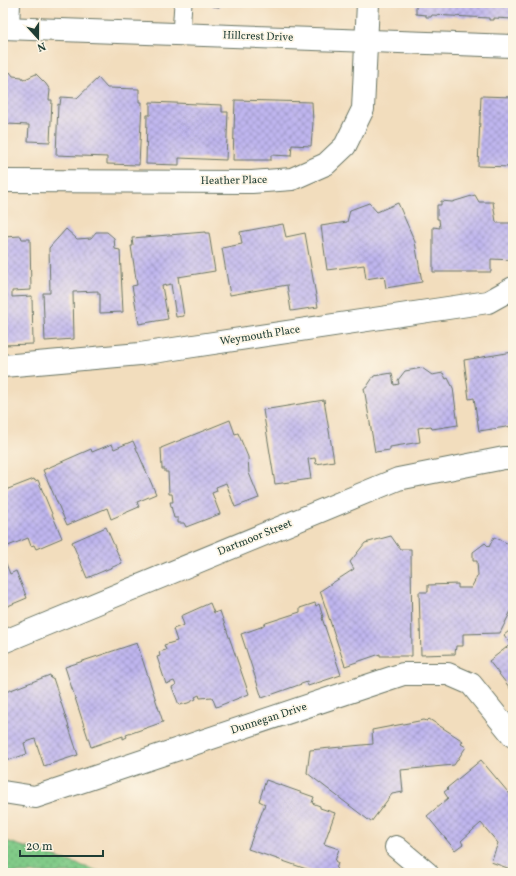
<svg xmlns="http://www.w3.org/2000/svg" width="516" height="876" font-family="Vollkorn,serif">
<style>
.grass{fill:url(#grass-dots);stroke:#50845e}
.building{fill:url(#building-cross-hatch)}
.lines{fill:none;stroke-linecap:round;stroke-linejoin:round}
.service-casing{stroke:#697564;stroke-width:19}
.minor-casing{stroke:#697564;stroke-width:24}
.tertiary-casing{stroke:#697564;stroke-width:24}
.service{stroke:#fff;stroke-width:17}
.minor{stroke:#fff;stroke-width:22}
.tertiary{stroke:#fff;stroke-width:22}
.labels{text-anchor:middle;dominant-baseline:central;stroke-width:3.5;stroke-linejoin:round;paint-order:stroke}
.street-label{font-size:11px;fill:#1f3d34;stroke:#fcf5e5}
</style>
<defs>
<pattern id="grass-dots" width="8" height="8" patternUnits="userSpaceOnUse"><rect width="8" height="8" fill="#81cb88"/><path d="M2 2h.1M6 6h.1" fill="none" stroke="#69a670" stroke-width="1.8" stroke-linecap="round"/></pattern>
<pattern id="building-cross-hatch" width="8" height="8" patternUnits="userSpaceOnUse"><rect width="8" height="8" fill="#bfb6ef"/><path d="M0 0l8 8M0 8l8-8" fill="none" stroke="#9b95c2"/></pattern>
</defs>
<rect width="100%" height="100%" fill="#fcf5e5"/>
<filter id="ink" filterUnits="userSpaceOnUse"><feTurbulence type="fractalNoise" baseFrequency=".025" numOctaves="2"/><feDisplacementMap in="SourceGraphic" scale="8" xChannelSelector="R" yChannelSelector="G"/><feConvolveMatrix kernelMatrix="1 2 1 2 8 2 1 2 1" color-interpolation-filters="sRGB"/></filter>
<filter id="wash" filterUnits="userSpaceOnUse"><feTurbulence type="fractalNoise" baseFrequency=".012" numOctaves="4" result="noise"/><feDisplacementMap in="SourceGraphic" scale="16" xChannelSelector="R" yChannelSelector="G"/><feGaussianBlur stdDeviation="0.9" result="paint"/><feColorMatrix in="noise" values="0 0 0 0 0 0 0 0 0 0 0 0 0 0 0 0 0 1.4 0 .05"/><feComposite in="paint" operator="in"/></filter>
<g filter="url(#wash)">
<rect width="100%" height="100%" fill="#f2ddbd"/>
<!-- grass -->
<path class="grass" d="M3 840 104 873H3Z"/>
<g id="blocks">
<!-- building -->
<g class="building">
<path d="M212 3H259V6L219 5V7L212 6Z"/>
<rect x="279" y="3" width="22" height="3"/>
<path d="M416 3H513V19L494 18V20H489V18L432 15 431 17H426V15L416 14Z"/>
<path d="M10 72 13 76 22 77 23 80 36 74 46 84 50 90 49 100H52L50 142 28 141 29 125 7 124 6 158H3V76H6Z"/>
<path d="M98 78 107 88 139 89V102H142L139 165 107 164V157L56 155 58 104 60 105 61 97 77 98Z"/>
<path d="M481 96 513 97V167L478 166Z"/>
<path d="M235 100 312 102 313 123 311 146 292 145 291 156 271 155V160H233Z"/>
<path d="M150 102 222 105V112H228L226 160 179 158V165L146 164 147 115H150Z"/>
<path d="M475 195 479 202H493L496 222H497V223H513V260L491 259V272H433V227L440 228 439 219H437V205H441V201L452 202Z"/>
<path d="M369 203 377 212 398 203 415 242 422 282 386 288 384 276 366 279 364 265 327 270 321 226 347 222 350 210Z"/>
<path d="M283 224 286 237 305 233 318 307 291 311 287 285 230 295 222 248 242 244 240 232Z"/>
<path d="M66 229 77 239 91 238 96 232H107L114 238 115 249 120 250 123 312 100 313V294H98V291L73 292 74 339 45 341 43 293H50L49 248Z"/>
<path d="M205 232V233H209L215 271 178 277 184 316 176 317 171 284 162 286 168 319 139 324 132 286 137 285 131 246H133L132 238Z"/>
<path d="M21 236 22 239H30L31 290 12 291V297L32 296 33 344 3 345V237Z"/>
<path d="M513 352V426L479 431 474 398 469 399 464 360Z"/>
<path d="M422 368 432 375 443 373 446 379 448 378 453 388 458 425 432 429 431 426 418 428 420 442 390 447V450L375 452 364 388H366L374 376 392 373 394 385 399 384 398 380 405 371Z"/>
<path d="M324 400 334 461 316 464 315 458 308 459 311 479 275 484 263 410Z"/>
<path d="M230 420 235 434 238 433 248 457 249 473 259 498 235 507 226 483 216 487 217 491 212 493 220 514 186 527 184 523H178V518H174L170 502H173L172 494H169L168 472H165V469H162L161 448Z"/>
<path d="M133 441 156 494 137 502 139 507 111 519 107 508 67 525 43 470 91 449 92 452 112 444 114 449Z"/>
<path d="M34 479 35 481 38 480 62 538 36 549 34 545 31 546 28 538 3 548V491Z"/>
<path d="M106 527 122 563 87 578 72 542Z"/>
<path d="M391 536 400 549H411L412 656H380V654L345 666 320 591 354 569 350 562 365 543Z"/>
<path d="M494 537 513 546V607L500 633 463 634V646H456L455 654 421 655 419 592H428V585L458 584V588H471L478 575 477 561H473V552L485 543 489 547Z"/>
<path d="M3 556 10 574 16 571 27 598 3 608Z"/>
<path d="M210 603 214 613 220 611 249 694 216 707 212 697 200 698 199 695 195 697 196 699 188 703 179 705 172 687 176 685 174 681 166 684 157 657 160 656 159 652 166 650 164 645 177 641 173 629 184 625 181 616Z"/>
<path d="M315 603 316 606 319 604 323 617 322 618 341 675 308 686 307 682 262 698 241 634 261 627 266 623 300 612V608Z"/>
<path d="M513 628V692L489 661 511 644 504 635Z"/>
<path d="M137 643 163 722 126 735 127 737 123 739V736L91 747 65 667Z"/>
<path d="M50 675 51 679 53 678 78 755 44 766 35 739 24 743 27 754 3 762V693Z"/>
<path d="M429 719 463 741 461 744 466 747 454 765 401 770 403 792 392 794 371 822 307 773 310 750 373 744 372 730 424 720 427 721Z"/>
<path d="M481 760 513 798V870L491 862 498 843 481 823 461 841 463 844 455 850 427 816 448 798 444 792 448 789 447 788Z"/>
<path d="M266 780 314 797 312 803 320 806V808L335 813 324 844 339 849 335 861 338 863 335 873H318L248 849 265 804 259 801Z"/>
</g>
</g>
</g>
<g filter="url(#ink)">
<use href="#blocks" fill-opacity="0" stroke="#697564" stroke-width="1"/>
<g class="lines">
<!-- service casing -->
<g class="service-casing">
<path id="service" d="M181 34 183 3"/>
</g>
<!-- minor casing -->
<g class="minor-casing">
<g id="minor">
<path d="M8 28 9 3"/>
<path d="M3 181 252 182 292 179 326 164 345 146 363 109 368 3"/>
<path d="M3 366 140 354 488 302 513 288"/>
<path d="M3 642 398 479 504 458H513"/>
<path d="M3 792 35 797 403 674H448L471 684 513 736"/>
<path d="M396 847 427 873"/>
</g>
</g>
<!-- tertiary casing -->
<g class="tertiary-casing">
<path id="tertiary" d="M3 28 513 46"/>
</g>
<!-- service -->
<use href="#service" class="service"/>
<!-- minor -->
<use href="#minor" class="minor"/>
<!-- tertiary -->
<use href="#tertiary" class="tertiary"/>
</g>
</g>
<g class="labels">
<!-- street labels -->
<g class="street-label">
<text transform="translate(258 37) rotate(2)">Hillcrest Drive</text>
<text transform="translate(234 181) rotate(-1)">Heather Place</text>
<text transform="translate(260 336) rotate(-9)">Weymouth Place</text>
<text transform="translate(255 538) rotate(-22)">Dartmoor Street</text>
<text transform="translate(269 719) rotate(-18)">Dunnegan Drive</text>
</g>
</g>
<!-- margin -->
<rect width="516" height="876" fill="none" stroke="#fcf5e5" stroke-width="16"/>
<!-- north arrow -->
<g transform="translate(38 38) rotate(159)" stroke="#fcf5e5" stroke-width="3" paint-order="stroke">
<path d="M0-3L7 15L0 10L-7 15Z" fill="#1f3d34"/>
<text y="-6" font-size="11" font-weight="bold" text-anchor="middle" fill="#1f3d34">N</text>
</g>
<!-- scale -->
<path d="M20 850v6h83v-6" fill="none" stroke="#1f3d34" stroke-width="2"/>
<text x="26" y="850" font-size="12" fill="#1f3d34" stroke="#fcf5e5" stroke-width="3" paint-order="stroke">20 m</text>
</svg>
